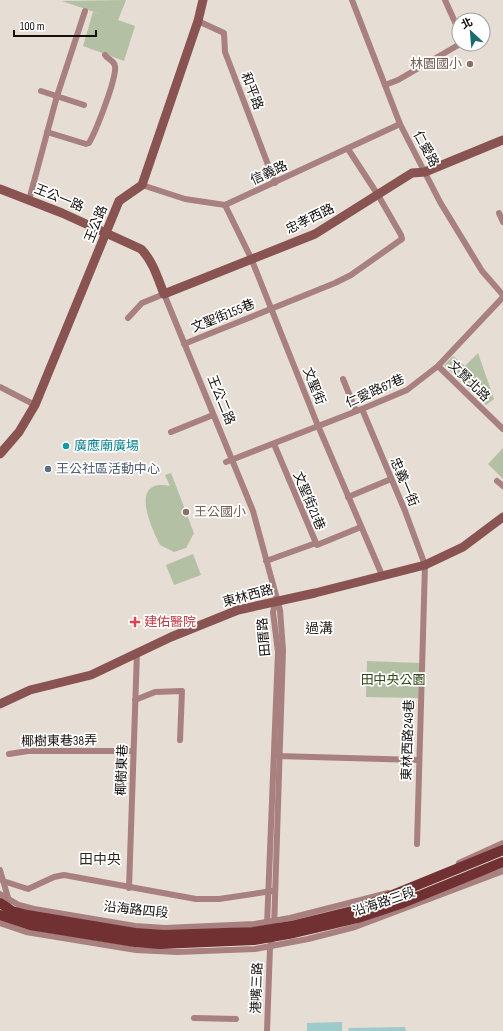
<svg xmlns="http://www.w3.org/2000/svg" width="503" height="1031" font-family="'Sofia Sans Condensed','Noto Sans TC',sans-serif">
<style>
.green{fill:#b3c0a3}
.water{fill:#9dcacb}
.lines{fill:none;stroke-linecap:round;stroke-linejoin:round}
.street{stroke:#a7807f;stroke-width:6}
.secondary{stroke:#895352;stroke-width:9}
.primary{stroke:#713132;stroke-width:10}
.education-dot{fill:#8d6e63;stroke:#fff;stroke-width:1.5}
.culture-dot{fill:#0f9aa8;stroke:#fff;stroke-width:1.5}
.service-dot{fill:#5c6f8a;stroke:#fff;stroke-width:1.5}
.health-dot{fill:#e0444e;stroke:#fff;stroke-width:1.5}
.labels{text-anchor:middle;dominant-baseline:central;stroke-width:3.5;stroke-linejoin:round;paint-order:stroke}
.education-label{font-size:13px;fill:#785e54;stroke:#fff;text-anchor:end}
.street-label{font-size:13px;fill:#120f0c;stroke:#fff}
.culture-label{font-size:13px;fill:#0d838f;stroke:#fff;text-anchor:start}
.service-label{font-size:13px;fill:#4e5e75;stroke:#fff;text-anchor:start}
.health-label{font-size:13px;fill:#be3a42;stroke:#fff;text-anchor:start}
.park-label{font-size:13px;fill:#324514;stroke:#fff}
.neighbourhood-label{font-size:14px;fill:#2f2821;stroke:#fff}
</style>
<rect width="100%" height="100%" fill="#e6ddd4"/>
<!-- green -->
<g class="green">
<path d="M126 0 118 20 135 26 124 61 83 46 93 12 100 14 62 1Z"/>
<path d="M478 353 494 399 486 405 444 365 453 356 465 366Z"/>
<path d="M503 448V479L488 464Z"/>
<path d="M171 473 194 533 186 548 174 552 160 545C151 527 128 478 170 486L165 475Z"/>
<path d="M193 554 201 575 174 585 166 565Z"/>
<path d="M367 661 420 663 418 698 366 697Z"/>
</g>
<!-- water -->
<g class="water">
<path d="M342 1022V1031H307V1023Z"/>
<path d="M405 1027 406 1031H348L349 1028Z"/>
</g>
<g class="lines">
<!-- street -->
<g class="street">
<path d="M352 0 400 124 440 202 482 271 503 295"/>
<path d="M445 0 459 31"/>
<path d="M198 21 224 33 225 52 275 183"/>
<path d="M385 85 398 80 460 44"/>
<path d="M41 91 84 105"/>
<path d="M47 132 86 144 89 143C96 131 117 78 115 66 114 60 108 60 105 55"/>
<path d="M142 185 185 199 225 205 400 124"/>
<path d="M29 200 57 96 85 11"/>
<path d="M225 205 251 258 316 421 382 575"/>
<path d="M499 213 503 222"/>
<path d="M128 318 142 303 164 294 253 511 280 610 283 650 274 929 273 936 270 947 267 1031"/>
<path d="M184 344 335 283 351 275 402 239 401 235 378 195 348 149"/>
<path d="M438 366 503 429"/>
<path d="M343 379 356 411"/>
<path d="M0 387 35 405"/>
<path d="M362 409 405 511 425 565 417 844"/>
<path d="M171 432 213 415"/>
<path d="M274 444 316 543 317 545 361 527"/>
<path d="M226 462 362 409 407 390 438 366 503 297"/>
<path d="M497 481 503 486"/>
<path d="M348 497 391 479"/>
<path d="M266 561 316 543"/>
<path d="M135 700 155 692 182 691 180 740"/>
<path d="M9 754 28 751H133"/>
<path d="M277 756 418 760"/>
<path d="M459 863 503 843"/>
<path d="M0 870 9 901"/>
<path d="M3 881 28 889 54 877 64 875 196 899H219L272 891"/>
<path d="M129 888 137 652"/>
<path d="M0 894 19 905 34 909 135 926 165 928 254 924 290 918 388 893"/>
<path d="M0 923 26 932 136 950 177 952 255 949 308 939 355 927 503 871"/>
<path d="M267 925 278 652 273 612 276 601"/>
<path d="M194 1018 236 1019"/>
</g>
<!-- secondary -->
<g class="secondary">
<path d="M0 189 62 213 141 249C153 261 158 279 164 294L315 234 412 173 425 172 503 140"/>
<path d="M0 454 19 432 35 405 119 201 142 185 198 21 203 0"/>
<path d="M0 704 30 690 91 675 171 637 238 610 315 593 425 565 463 547 503 517"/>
</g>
<!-- primary -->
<g class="primary">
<path d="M0 903 12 911 27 915 135 933 164 935 253 932 291 926 356 910 503 850"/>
<path d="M0 915 30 925 135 942 160 944 254 940 294 933 358 918 400 904 503 862"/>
</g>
</g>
<!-- markers -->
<g class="education-dot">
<circle cx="470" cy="64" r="4"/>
<circle cx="186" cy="512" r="4"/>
</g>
<circle class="culture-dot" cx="66" cy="446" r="4"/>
<circle class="service-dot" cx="48" cy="469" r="4"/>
<path class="health-dot" d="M133 616h4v4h4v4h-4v4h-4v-4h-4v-4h4z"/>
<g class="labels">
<!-- education labels -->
<g class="education-label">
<text x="462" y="64">林園國小</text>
<text x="194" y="512" text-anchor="start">王公國小</text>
</g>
<!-- street labels -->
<g class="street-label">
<text transform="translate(252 91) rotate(69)">和平路</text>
<text transform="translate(426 149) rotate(62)">仁愛路</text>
<text transform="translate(269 173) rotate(-25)">信義路</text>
<text transform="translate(59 198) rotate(22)">王公一路</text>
<text transform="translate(310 219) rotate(-26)">忠孝西路</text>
<text transform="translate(96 224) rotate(-68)">王公路</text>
<text transform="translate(223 316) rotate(-22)">文聖街155巷</text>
<text transform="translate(469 381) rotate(44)">文賢北路</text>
<text transform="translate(314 386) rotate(68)">文聖街</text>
<text transform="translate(375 391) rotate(-24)">仁愛路67巷</text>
<text transform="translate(221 400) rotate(68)">王公二路</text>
<text transform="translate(404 482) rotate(67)">忠義一街</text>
<text transform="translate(309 501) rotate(67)">文聖街21巷</text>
<text transform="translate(248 596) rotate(-15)">東林西路</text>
<text transform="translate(264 637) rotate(-95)">田厝路</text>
<text transform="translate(408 740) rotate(-88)">東林西路249巷</text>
<text transform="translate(59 741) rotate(-1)">椰樹東巷38弄</text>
<text transform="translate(122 770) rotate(-88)">椰樹東巷</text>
<text transform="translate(384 902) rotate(-19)">沿海路三段</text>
<text transform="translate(136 910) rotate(6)">沿海路四段</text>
<text transform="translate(257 988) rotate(-88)">港嘴三路</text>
</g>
<!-- culture labels -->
<g class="culture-label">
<text x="74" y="446">廣應廟廣場</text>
</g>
<!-- service labels -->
<g class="service-label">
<text x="56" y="469">王公社區活動中心</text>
</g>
<!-- health labels -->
<g class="health-label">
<text x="144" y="622">建佑醫院</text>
</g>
<!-- park labels -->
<g class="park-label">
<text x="393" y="680">田中央公園</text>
</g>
<!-- neighbourhood labels -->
<g class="neighbourhood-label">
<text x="319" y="628">過溝</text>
<text x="100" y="859">田中央</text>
</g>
</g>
<!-- north arrow -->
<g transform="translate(471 32) rotate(334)"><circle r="19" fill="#ffffff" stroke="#a09f9e"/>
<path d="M0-3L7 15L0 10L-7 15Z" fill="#1e6a71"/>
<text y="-6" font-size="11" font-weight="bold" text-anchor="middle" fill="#120f0c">北</text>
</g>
<!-- scale -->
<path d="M14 30v6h82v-6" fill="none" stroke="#120f0c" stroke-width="2"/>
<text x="20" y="30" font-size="12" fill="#120f0c" stroke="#ffffff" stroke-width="3" paint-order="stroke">100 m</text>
</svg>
